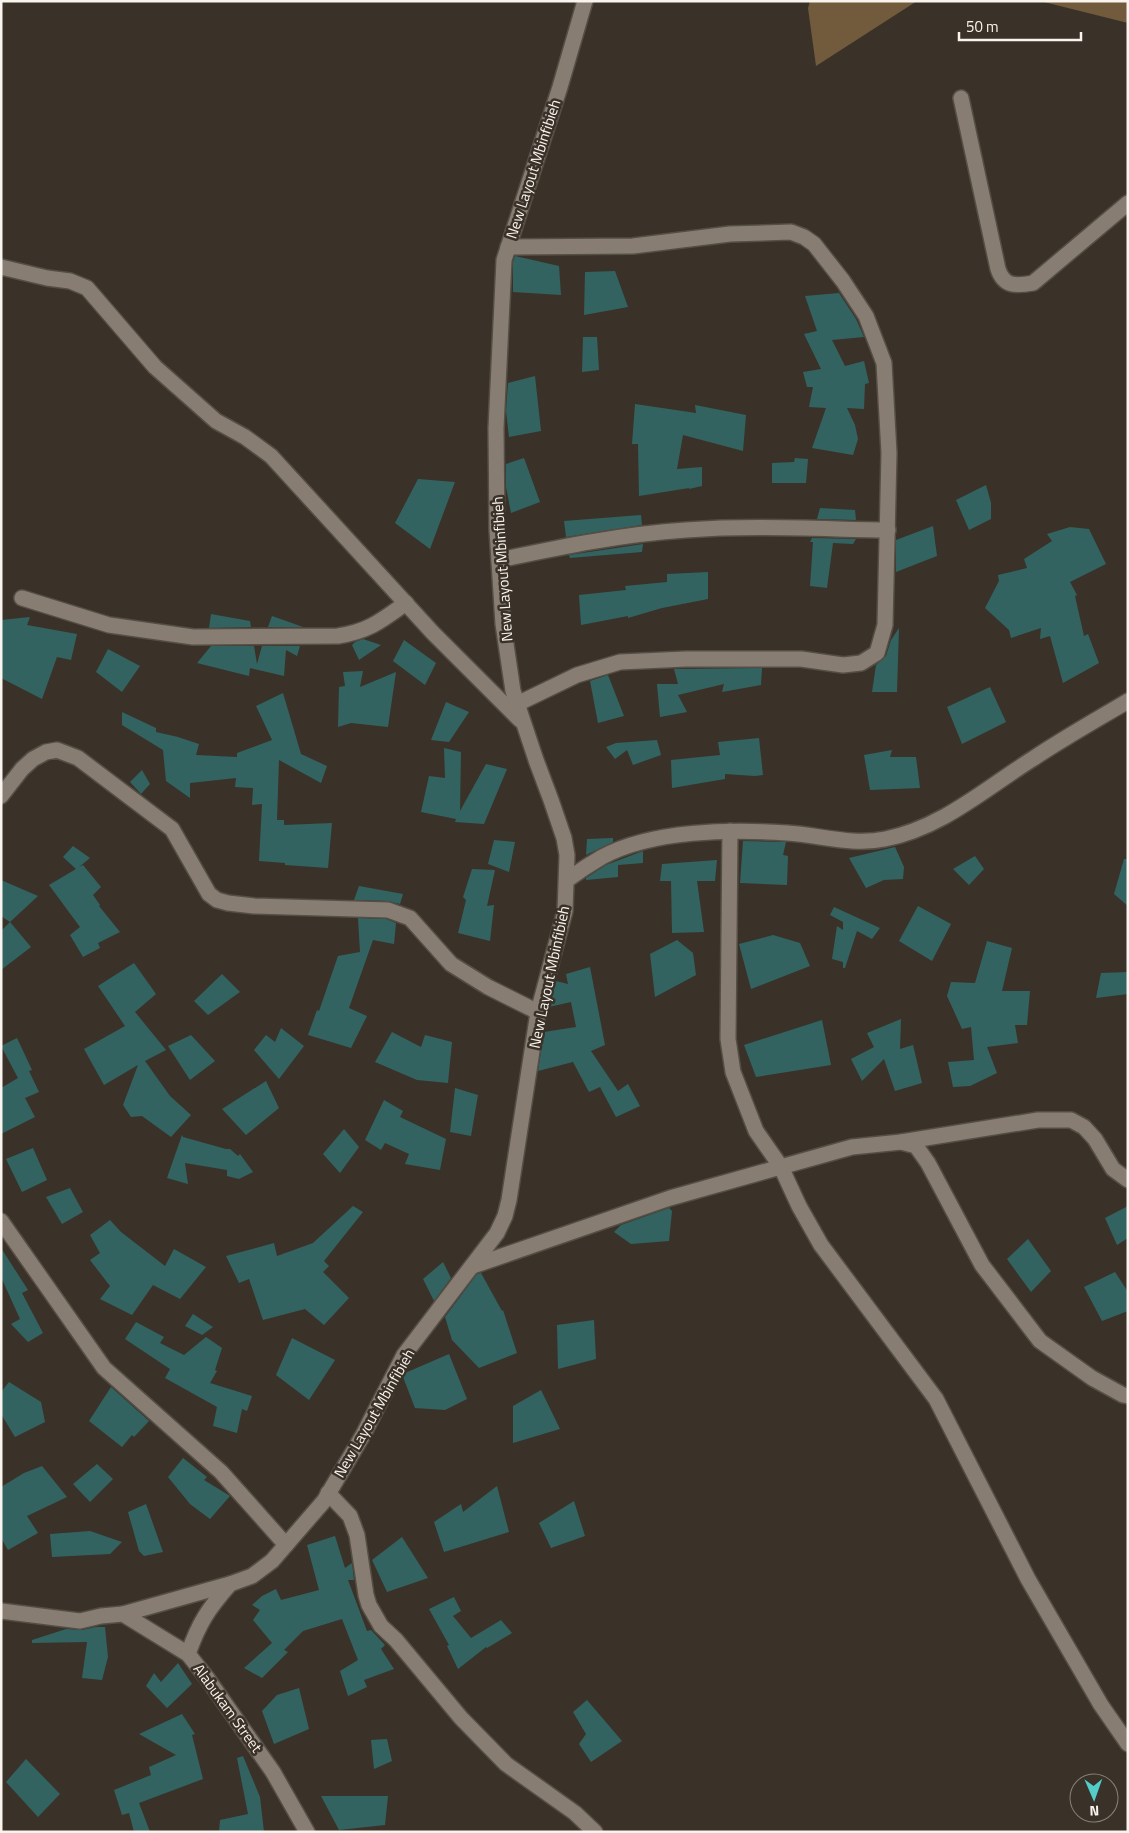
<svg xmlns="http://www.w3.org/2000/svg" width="1129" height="1833" font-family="'Titillium Web',sans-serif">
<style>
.forest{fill:#725b3d}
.building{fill:#326361}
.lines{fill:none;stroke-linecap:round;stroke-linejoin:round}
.minor-casing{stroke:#554e45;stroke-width:18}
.minor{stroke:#877d72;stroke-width:15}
.labels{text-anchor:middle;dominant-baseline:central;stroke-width:5;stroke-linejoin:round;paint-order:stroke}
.street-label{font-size:15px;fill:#f9f4ee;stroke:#3a3228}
</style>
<rect width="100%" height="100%" fill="#3a3228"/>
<!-- forest -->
<g class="forest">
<path d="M810 1H917L816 66 808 8Z"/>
<path d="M1040 1H1128V23Z"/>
</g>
<!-- building -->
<g class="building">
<path d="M515 256 559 266 561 295 513 292V262Z"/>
<path d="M615 271 628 307 584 315 585 272Z"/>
<path d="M839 293 856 319 864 337 832 340 845 366 864 361 869 383 865 384 864 409 847 408 855 425 858 439 853 455 812 448 826 408 809 407 813 387H807L803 372 821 369 804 334 817 331 805 296Z"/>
<path d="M583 337H597L599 370 582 372Z"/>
<path d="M535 376 541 431 509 437 506 411 508 383Z"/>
<path d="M635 404 696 413 695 405 746 415 743 451 683 435 677 469 702 467V486L689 489V488L639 496 638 444H632Z"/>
<path d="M524 458 540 502 511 513 506 487V464Z"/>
<path d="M795 458 808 459 806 483H772V463L794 462Z"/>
<path d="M418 479 455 482 430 549 395 523Z"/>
<path d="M986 485 991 503V519L969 530 956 500Z"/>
<path d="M820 508 855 510 856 520 817 519Z"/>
<path d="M641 515 642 525 566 537 564 521Z"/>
<path d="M933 526 937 556 896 572V540Z"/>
<path d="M1070 527 1089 529 1106 564 1070 582 1077 595 1075 596 1084 636 1088 634 1099 663 1063 683 1050 636 1040 639 1041 628 1011 638 1009 630 985 608 999 581 998 575 1027 568 1024 559 1052 541 1047 534Z"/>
<path d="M812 538 856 539 853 544 833 543 827 588 810 586 813 542H810Z"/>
<path d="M643 544 642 552 570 558 569 555Z"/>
<path d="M708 572V599L662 608 628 618V616L581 625 579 595 626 590 625 586 667 582V574Z"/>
<path d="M211 614 250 621 251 627 209 628Z"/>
<path d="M272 616 303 627H268Z"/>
<path d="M30 617 27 625 77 634 71 660 57 657 42 699 1 678V620Z"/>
<path d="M899 628 897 692H872L876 665 886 656 891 640Z"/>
<path d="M363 639 381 645 359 660 352 645 355 642Z"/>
<path d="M404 640 436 663 425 685 393 661Z"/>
<path d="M211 646H254L257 664 262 646H300L297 656 286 650 284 676 250 668 249 676 197 663Z"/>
<path d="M108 649 140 666 122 692 96 672Z"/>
<path d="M762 668 761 685 722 692 724 684 678 695 687 712 660 717 657 684H678L674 669Z"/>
<path d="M363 671 360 687 396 672 388 727 351 723 338 727 339 687 345 686 343 672Z"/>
<path d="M608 675 624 716 598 723 590 681Z"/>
<path d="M990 687 1006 722 962 744 947 707Z"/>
<path d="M283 693 301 754 327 766 321 783 279 760 277 820H284V825L332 823 328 868 285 865V863L259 861 262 804 252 805 253 788 235 787 236 778 190 783V798L166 781 163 750 122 725V712L156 728V732L178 737 199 744 196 755 237 757V753L272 740 256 706Z"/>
<path d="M446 702 469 712 449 742 431 740Z"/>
<path d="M759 738 763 775 755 776 725 774V779L672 788 671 760 720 755 718 742Z"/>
<path d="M657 740 661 755 633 765 627 750 615 759 606 747 616 743Z"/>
<path d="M444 748 461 752 460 811 486 764 507 769 484 824 455 822 456 819 421 812 429 776 445 778Z"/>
<path d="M892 750 890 757H916L920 788 870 790 864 755Z"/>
<path d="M142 770 150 784 141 794 130 782Z"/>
<path d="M613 838V842L586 855 587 839Z"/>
<path d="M494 840 515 842 509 872 488 864Z"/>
<path d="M743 841 786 842 783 855 788 856 787 885 740 883Z"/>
<path d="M73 846 90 858 79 867 83 865 101 887 93 895 100 905 99 906 120 932 98 943 100 948 83 957 70 935 80 927 49 885 76 869 63 857Z"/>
<path d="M895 847 904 867 903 879 884 880 866 888 849 858Z"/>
<path d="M643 851V863L618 865V877L586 880V878L606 865Z"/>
<path d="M975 856 984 869 969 885 953 869Z"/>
<path d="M1124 859H1128V906L1114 894Z"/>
<path d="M717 860 715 881H697L704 932 672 933 671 881H660L662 864Z"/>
<path d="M472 869 495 870 487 906 494 905 490 941 458 933 466 900 463 897Z"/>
<path d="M1 880 38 896 10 922 1 916Z"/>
<path d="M359 886 403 894 400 904 388 901 354 900Z"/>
<path d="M918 906 951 924 932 961 899 941Z"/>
<path d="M834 907 880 928 872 939 857 931 845 968H843V962L832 959 837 926 843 930V922L830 915Z"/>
<path d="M358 918 386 919 396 923 394 944 373 940 349 1008 367 1016 351 1048 308 1035 317 1010 319 1011 338 956 360 952Z"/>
<path d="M10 922 31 947 1 970V931Z"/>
<path d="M773 935 800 943 810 966 751 989 739 944Z"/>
<path d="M677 940 693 953 696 975 655 997 650 954Z"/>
<path d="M987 941 1012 948 1002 991H1030L1027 1025H1015L1018 1043 987 1047 997 1073 970 1086 953 1087 948 1062 974 1060 971 1027 962 1029 947 996 951 982 975 983Z"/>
<path d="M134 963 156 994 135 1012 166 1050 145 1061 170 1096 191 1115 171 1137 142 1116 131 1117 123 1105 138 1065 104 1085 84 1049 125 1026 98 986Z"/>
<path d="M590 967 605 1045 591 1051 618 1091 628 1084 640 1106 616 1117 600 1087 589 1092 573 1062 538 1071 544 1032 576 1027 571 1002 549 1007 556 981 568 984 566 974Z"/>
<path d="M1128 972V994L1096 998 1101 973Z"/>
<path d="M222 974 240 992 208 1015 194 1001Z"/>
<path d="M901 1019 900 1049 913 1045 922 1083 895 1091 884 1059 862 1081 851 1059 874 1047 867 1033Z"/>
<path d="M822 1020 831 1065 756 1077 744 1045Z"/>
<path d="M281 1028 304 1046 279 1079 254 1050 266 1035 275 1042Z"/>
<path d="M392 1032 421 1047 425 1035 452 1042 448 1083 417 1080 375 1062Z"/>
<path d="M191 1035 215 1061 190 1080 168 1046Z"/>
<path d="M17 1038 32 1070 29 1071 39 1092 25 1098 35 1117 1 1134V1088L18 1078 1 1046Z"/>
<path d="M266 1081 279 1108 246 1135 222 1109Z"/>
<path d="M455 1088 478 1095 471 1136 450 1132Z"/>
<path d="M384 1100 403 1111 400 1117 446 1139 440 1170 405 1164 409 1154 385 1143 381 1150 365 1140Z"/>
<path d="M344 1129 359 1147 340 1173 323 1154Z"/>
<path d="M182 1135 183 1137 226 1149H230L238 1156 240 1154 253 1172 239 1179 227 1176V1170L185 1163 188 1184 167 1178Z"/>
<path d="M33 1148 47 1180 22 1192 6 1159Z"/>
<path d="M70 1188 83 1212 62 1224 46 1197Z"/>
<path d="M353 1206 363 1212 324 1261 329 1266 323 1272 349 1298 324 1325 305 1309 263 1320 249 1279 239 1283 226 1256 274 1243 277 1256 313 1243Z"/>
<path d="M1128 1206V1238L1117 1245 1105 1218Z"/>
<path d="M669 1208 672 1211 669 1241 631 1244 614 1232 621 1225Z"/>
<path d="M110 1220 121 1232 165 1266 174 1249 206 1267 180 1299 153 1285 132 1315 100 1299 110 1286 90 1260 100 1253 90 1235Z"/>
<path d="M1028 1239 1051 1271 1031 1292 1007 1259Z"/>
<path d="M1 1248 28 1290 22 1293 43 1333 28 1342 11 1324 20 1319 1 1277Z"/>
<path d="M443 1262 451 1278 434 1301 423 1279Z"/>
<path d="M1115 1272 1128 1292V1311L1102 1321 1084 1287Z"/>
<path d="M481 1273 502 1311 503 1310 517 1353 479 1368 452 1340 445 1317 477 1274Z"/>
<path d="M193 1314 213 1327 202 1335 185 1326Z"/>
<path d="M594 1320 596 1359 558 1369 557 1325Z"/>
<path d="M136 1322 164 1337 160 1343 184 1355 206 1337 222 1348 215 1370 217 1371 210 1383 252 1396 247 1411 242 1409 237 1433 213 1426 217 1407 165 1378 170 1369 125 1339Z"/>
<path d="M292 1338 335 1360 309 1400 276 1375Z"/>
<path d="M449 1354 467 1399 445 1410 415 1408 403 1377 405 1373Z"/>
<path d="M9 1382 41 1402 45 1422 15 1437 1 1414V1392Z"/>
<path d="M111 1387 149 1421 134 1437 132 1435 122 1447 89 1421Z"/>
<path d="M541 1390 560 1429 513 1443V1406Z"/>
<path d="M183 1458 207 1477 204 1480 230 1496 210 1519 190 1504 168 1477Z"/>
<path d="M97 1464 113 1479 90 1502 73 1484Z"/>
<path d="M42 1466 67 1497 27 1516 38 1533 8 1550 1 1538V1487L24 1473Z"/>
<path d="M497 1486 509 1532 444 1552 434 1522 461 1504 463 1512Z"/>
<path d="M574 1501 585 1536 551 1548 539 1523Z"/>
<path d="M146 1504 163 1552 144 1556 139 1551 128 1512Z"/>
<path d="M90 1531 122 1542 110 1554 52 1557 50 1534Z"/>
<path d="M335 1536 345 1568 352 1563 354 1580H348L367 1631 371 1630 385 1645 381 1649 394 1669 364 1680 367 1687 348 1696 340 1671 358 1660 342 1619 303 1631 284 1650 288 1652 262 1678 244 1668 272 1643 253 1620 260 1610 252 1605 262 1596 276 1589 281 1600 319 1590 307 1545Z"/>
<path d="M402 1537 428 1578 387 1592 372 1560Z"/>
<path d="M454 1597 461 1611 453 1616 471 1638 501 1620 512 1633 487 1648 486 1647 458 1669 447 1646 449 1645 429 1609Z"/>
<path d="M96 1627H105L108 1657 102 1680 82 1678 87 1642 32 1643V1640L66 1629 82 1630Z"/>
<path d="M178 1663 192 1684 167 1708 146 1686 154 1673 161 1682Z"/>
<path d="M299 1688 309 1729 274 1744 262 1711 277 1695Z"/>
<path d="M587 1700 622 1741 591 1762 579 1744 586 1734 573 1712Z"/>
<path d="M182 1714 195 1734 192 1735 203 1779 139 1803 150 1832H134L129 1813 122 1815 114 1790 151 1775 149 1767 176 1755 139 1734Z"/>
<path d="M387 1739 392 1761 374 1769 371 1740Z"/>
<path d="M243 1756 260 1797 264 1832H219L220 1820 248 1814 237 1758Z"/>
<path d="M26 1759 60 1794 38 1817 6 1782Z"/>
<path d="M321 1796H388L385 1825 339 1830Z"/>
</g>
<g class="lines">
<!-- minor casing -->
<g class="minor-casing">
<g id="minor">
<path d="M961 98 998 269C1004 287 1016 286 1033 283L1128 203"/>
<path d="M508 247 633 246 730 234 791 232 804 237 814 244 843 281 866 316 884 363 889 453 885 625 877 653 861 663 843 665 801 659H686L620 662 577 675 517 704"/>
<path d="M1 267 47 278 70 281 87 288 155 367 216 421 245 437 271 456 433 633 520 720"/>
<path d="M499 560C561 547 623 534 686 530 753 525 821 529 888 530"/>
<path d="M22 598 109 625 193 637 338 636C369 631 381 621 406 603"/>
<path d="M1 796 22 769 33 759 46 752 57 750 78 758 172 829 209 894 217 900 228 903 254 906 388 910 410 918 451 964 488 987 538 1012"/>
<path d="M730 831 728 1039 733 1072 756 1131 781 1167 799 1206 821 1245 936 1399 1028 1579 1101 1705 1128 1744"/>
<path d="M567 880C578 872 590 864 602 857 652 830 731 829 787 833 820 835 853 846 885 839 942 828 986 788 1034 758 1064 738 1096 720 1128 701"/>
<path d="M901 1142 916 1146 928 1163 982 1265 1040 1341 1092 1378 1123 1395 1128 1396"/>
<path d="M1 1221 104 1368 221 1472 286 1545"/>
<path d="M473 1266 670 1198 852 1147 901 1142 1038 1120H1071L1084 1127 1095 1139 1113 1169 1128 1180"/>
<path d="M328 1493 350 1516 357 1535 366 1595 369 1605 381 1626 396 1640 461 1718 506 1764 575 1813 595 1832"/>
<path d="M1 1611 80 1621 101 1616 123 1614 188 1654 207 1678 273 1772 307 1832"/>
<path d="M123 1614 230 1584 252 1576 272 1561 324 1501 363 1435 404 1355 497 1233 505 1216 509 1200 538 1012 565 911 567 855 564 838 551 800 536 760 513 691 503 624 497 530 496 428 504 260 560 87 585 1"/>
<path d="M188 1654C199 1623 208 1609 230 1584"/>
</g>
</g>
<!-- minor -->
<use href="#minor" class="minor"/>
</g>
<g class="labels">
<!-- street labels -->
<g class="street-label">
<text transform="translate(533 169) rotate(-72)">New Layout Mbinfibieh</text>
<text transform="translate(502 569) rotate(-94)">New Layout Mbinfibieh</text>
<text transform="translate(549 977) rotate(-78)">New Layout Mbinfibieh</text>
<text transform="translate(374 1413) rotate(-60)">New Layout Mbinfibieh</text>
<text transform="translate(228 1708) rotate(54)">Alabukam Street</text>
</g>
</g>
<!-- border -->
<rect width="1129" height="1833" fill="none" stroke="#f9f4ee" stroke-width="5"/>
<!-- north arrow -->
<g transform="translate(1094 1798) rotate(178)"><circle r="24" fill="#3a3228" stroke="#868077"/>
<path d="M0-4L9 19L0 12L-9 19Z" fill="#53cdca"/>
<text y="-8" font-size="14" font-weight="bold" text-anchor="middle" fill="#f9f4ee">N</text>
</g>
<!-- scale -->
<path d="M959 32v8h122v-8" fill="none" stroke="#f9f4ee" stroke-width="2.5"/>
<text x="966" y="32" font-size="15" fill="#f9f4ee" stroke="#3a3228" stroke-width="4" paint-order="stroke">50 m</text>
</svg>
